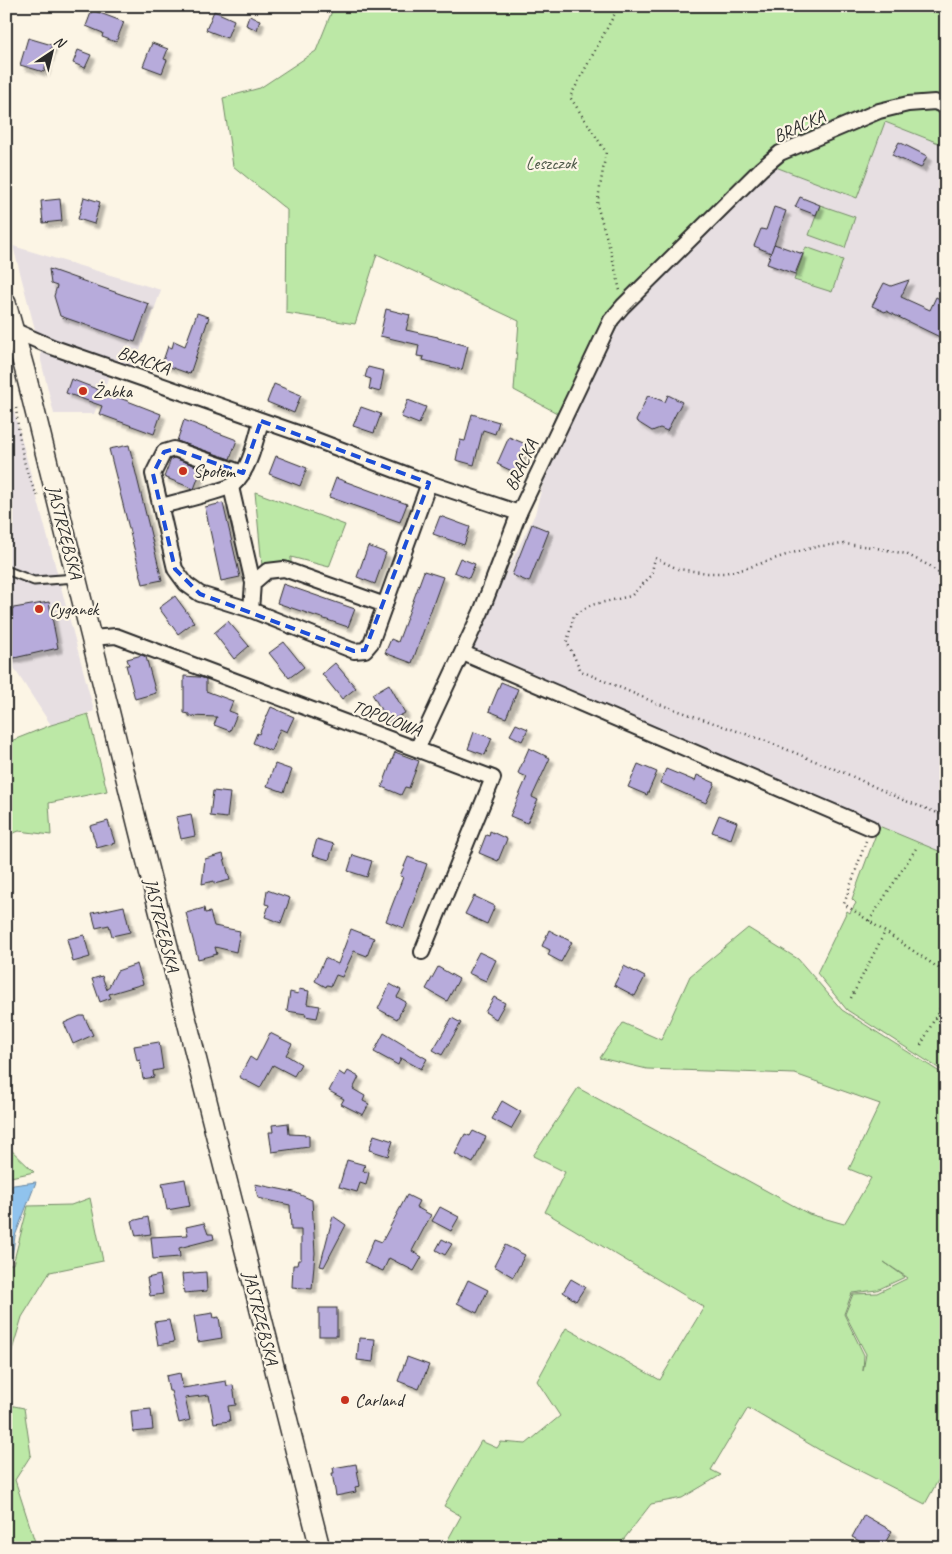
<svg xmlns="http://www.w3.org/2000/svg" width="952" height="1554" font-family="Caveat,sans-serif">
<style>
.built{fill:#e7dfe2}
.green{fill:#bce8a6;stroke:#748a68;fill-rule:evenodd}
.water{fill:#90c3ed;stroke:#68869f}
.building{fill:#b7abdb;stroke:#2b2b2b;filter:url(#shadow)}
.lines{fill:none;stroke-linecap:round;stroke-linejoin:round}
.lane-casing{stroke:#2b2b2b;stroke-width:11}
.street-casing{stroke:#2b2b2b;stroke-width:18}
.secondary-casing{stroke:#2b2b2b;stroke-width:22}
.path{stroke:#2b2b2b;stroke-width:2.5;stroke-dasharray:1 4;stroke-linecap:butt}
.lane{stroke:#fcf5e5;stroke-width:7}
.street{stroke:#fcf5e5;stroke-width:14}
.secondary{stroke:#fcf5e5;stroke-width:19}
.marked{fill:none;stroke:#1d4ed8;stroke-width:4;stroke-dasharray:10 6;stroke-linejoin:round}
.poi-dot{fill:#c8321e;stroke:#fcf5e5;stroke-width:2}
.labels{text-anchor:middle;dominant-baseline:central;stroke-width:4.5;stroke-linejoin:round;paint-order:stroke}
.street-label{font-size:18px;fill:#2b2b2b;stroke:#fcf5e5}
.park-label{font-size:18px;fill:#4f5a4a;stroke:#fcf5e5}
.poi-label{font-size:18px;fill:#2b2b2b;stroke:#fcf5e5;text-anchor:start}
</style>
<defs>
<filter id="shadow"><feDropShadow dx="4.5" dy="4.5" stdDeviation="1" flood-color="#0004"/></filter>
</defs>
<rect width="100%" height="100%" fill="#fcf5e5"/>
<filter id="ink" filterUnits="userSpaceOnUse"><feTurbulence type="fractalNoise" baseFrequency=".02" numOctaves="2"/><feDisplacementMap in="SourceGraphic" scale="10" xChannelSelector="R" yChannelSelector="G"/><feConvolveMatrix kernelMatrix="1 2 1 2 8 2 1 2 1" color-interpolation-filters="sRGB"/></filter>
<g filter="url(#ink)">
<!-- built -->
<g class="built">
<path d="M884 122 946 146V854L474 653 470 646 535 514 551 452 627 308 773 166 857 198Z"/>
<path d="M13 246 161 290 134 368 115 361 94 414H54L41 361V352Z"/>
<path d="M14 411 94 711 51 725 6 656V413Z"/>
</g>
<!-- green -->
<g class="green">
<path d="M334 6H946V146L885 122 857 198 773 166 627 308 556 445 535 464 557 413 514 390 519 321 377 254 355 324 286 313 287 210 233 166 223 98 260 88 316 51Z"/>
<path d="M820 205 855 217 845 248 809 235Z"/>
<path d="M806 247 843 260 832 292 794 280Z"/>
<path d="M255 492 345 525 329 567 291 557V563L262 566Z"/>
<path d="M88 714 107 791 49 803 51 835 19 831 6 836V743L51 725Z"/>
<path d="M879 826 946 854V1073L847 1010 817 973 847 911 850 913 856 903 852 899Z"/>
<path d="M748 928 798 959 842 1010 946 1076V1433L942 1442 946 1445V1466L925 1504 823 1452 748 1408 711 1470 721 1475 682 1498 651 1504 617 1548H445V1545L461 1516 444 1506 481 1441 497 1448 501 1442 526 1444 560 1416 537 1381 566 1328 660 1380 704 1307 545 1212 565 1172 533 1156 578 1088 809 1214 844 1224 871 1178 849 1169 880 1104 795 1074 647 1069 600 1058 623 1023 661 1040 690 976ZM884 1262 908 1278 877 1293 853 1294 845 1314 866 1354 863 1371 864 1355 844 1314 852 1293 877 1290 905 1277Z"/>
<path d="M6 1145 34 1172 6 1178Z"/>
<path d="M90 1198 103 1261 50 1272 22 1317 6 1370V1264H13L28 1206 71 1205Z"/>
<path d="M6 1370 9 1405 24 1408 31 1455 15 1480 37 1548H6Z"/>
</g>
<!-- water -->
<path class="water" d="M36 1182 15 1236 12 1258H6V1186Z"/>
<!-- building -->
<g class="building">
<path d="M92 10 124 22 116 42 102 37 103 33 86 26Z"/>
<path d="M214 11 234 20 227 38 206 30Z"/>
<path d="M249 16 260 20 257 30 246 25Z"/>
<path d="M28 38 52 45 44 72 20 65Z"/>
<path d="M152 43 168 49 164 59 167 60 162 73 143 66Z"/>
<path d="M78 50 91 55 85 68 73 63Z"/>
<path d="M899 142 927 156 921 168 892 155Z"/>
<path d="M84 197 100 202 94 224 78 219Z"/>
<path d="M800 197 820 205 816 215 795 207Z"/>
<path d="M60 199 62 221 43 223 41 201Z"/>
<path d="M774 207 786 211 771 253 754 246 761 229 766 230Z"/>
<path d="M774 244 803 254 795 274 767 264Z"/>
<path d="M49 269 149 304 135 342 60 316 54 296 57 286 51 284Z"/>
<path d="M909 280 901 297 930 310 936 297 946 302V340L886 311 885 312 872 306 884 283 891 286Z"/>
<path d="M386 309 410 315 406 330 438 337V338L468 346 462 370 423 360 424 357 417 356 419 345 380 336Z"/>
<path d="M197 313 209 317 190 374 162 364 168 346 172 348 174 341 185 346Z"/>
<path d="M368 367 384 371 380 392 369 389 371 379 365 377Z"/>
<path d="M71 379 161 414 154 434 99 414 102 406 66 393Z"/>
<path d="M274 384 301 395 294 413 267 402Z"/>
<path d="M648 395 665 402 668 395 682 402 667 431 660 428 652 431 636 421Z"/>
<path d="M408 400 426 407 419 424 401 417Z"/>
<path d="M361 407 381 414 374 433 353 426Z"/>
<path d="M472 414 499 422 495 434 483 430 474 465 456 460 460 440 465 441Z"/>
<path d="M184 420 237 440 230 459 177 441Z"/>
<path d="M509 437 528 445 516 473 497 464Z"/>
<path d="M129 445 162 580 143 584 109 449Z"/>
<path d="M276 456 307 468 300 486 269 474Z"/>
<path d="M174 458 202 468 194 489 164 477 171 459Z"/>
<path d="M336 478 407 504 400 522 329 497Z"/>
<path d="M223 503 240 577 221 581 205 507Z"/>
<path d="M440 516 470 527 464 545 433 534Z"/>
<path d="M532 524 549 531 529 582 512 575Z"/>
<path d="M368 546 386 553 375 584 357 577Z"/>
<path d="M460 558 475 564 469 578 454 572Z"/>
<path d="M424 571 443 577 412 663 385 653 391 639 398 642Z"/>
<path d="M283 584 355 609 348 627 277 603Z"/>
<path d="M175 596 194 622 178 634 159 608Z"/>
<path d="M49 602 58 648 10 659 6 653V623L9 622 8 609Z"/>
<path d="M228 621 249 646 234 659 214 633Z"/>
<path d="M284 642 304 667 289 678 269 653Z"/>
<path d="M142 655 146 657 156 693 135 699 126 665H129L127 659Z"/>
<path d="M335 663 356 688 342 699 322 674Z"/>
<path d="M184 676 199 677 206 679V691L233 701 229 711 237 714 230 731 214 725 217 717 189 716V714L184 713Z"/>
<path d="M501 682 518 689 506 718 489 711Z"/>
<path d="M389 684 405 713 388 722 372 694Z"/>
<path d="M271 707 294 717 287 732 280 729 271 751 253 743 257 733 259 734Z"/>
<path d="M516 724 528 729 522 741 510 735Z"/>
<path d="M474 732 492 738 485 755 468 749Z"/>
<path d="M529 748 550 758 532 797 538 800 527 823 510 816 527 777 518 773Z"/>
<path d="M395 752 419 761 409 788 405 787 401 795 382 787Z"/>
<path d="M275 764 292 770 284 792 267 786Z"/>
<path d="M638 764 657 772 647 795 628 787Z"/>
<path d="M666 769 695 781 697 775 715 783 706 803 660 783Z"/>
<path d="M213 791 230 793 227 818 210 816Z"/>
<path d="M191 814 195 836 181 839 176 817Z"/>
<path d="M719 815 737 822 731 839 712 832Z"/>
<path d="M108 821 115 843 97 848 90 826Z"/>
<path d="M490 831 507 839 498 861 479 853 486 835 489 836Z"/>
<path d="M317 839 334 844 329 860 312 855Z"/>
<path d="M223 854 230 880 214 884V881L202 884 205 859Z"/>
<path d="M353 855 372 861 367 877 348 871Z"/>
<path d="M408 857 427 864 404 928 386 921 403 877 400 876Z"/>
<path d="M267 890 290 898 281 923 265 917 269 905 265 904Z"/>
<path d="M474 896 495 906 487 924 465 914Z"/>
<path d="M124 906 130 932 112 936 109 925 96 928 92 913Z"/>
<path d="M204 908 205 913 210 912 214 926 240 931 236 952 215 947 217 954 198 959 186 913Z"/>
<path d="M351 929 374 938 367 956 354 951 342 977 336 975 331 986 327 985 326 987 315 981 325 958 338 964Z"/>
<path d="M549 930 572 942 561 962 548 955 550 950 542 946Z"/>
<path d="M84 935 90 957 73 962 67 939Z"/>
<path d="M479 952 496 960 486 981 468 973Z"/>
<path d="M137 964 143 984 109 994 111 998 100 1002 92 979 102 976 107 990 117 971Z"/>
<path d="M624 966 645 977 635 996 614 985Z"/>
<path d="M438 967 459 979 447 1001 426 989Z"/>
<path d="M390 984 401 990 397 997 406 1002 397 1019 378 1009Z"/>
<path d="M299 989 309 991 307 1004 320 1006 317 1018 305 1016 306 1014 287 1011 290 992 298 994Z"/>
<path d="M494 997 505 1003 496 1019 485 1012Z"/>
<path d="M80 1016H84L93 1035 73 1044 64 1023Z"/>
<path d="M452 1018 461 1023 442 1055 433 1050Z"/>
<path d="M270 1033 292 1044 286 1055 301 1064 294 1076 273 1065 260 1088 239 1077 250 1057 256 1061Z"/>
<path d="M384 1033 427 1059 421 1069 401 1058 398 1065 374 1052Z"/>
<path d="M159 1042 163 1069 153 1071 154 1077 143 1079 140 1060 137 1061 134 1046Z"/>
<path d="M348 1071 359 1077 353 1089 365 1096 363 1101 369 1104 363 1115 341 1104 344 1099 329 1091 339 1072 345 1076Z"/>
<path d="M502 1101 521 1112 511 1129 492 1119Z"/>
<path d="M288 1123 289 1134 309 1135V1147L272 1152 269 1132H273L272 1125Z"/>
<path d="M473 1131 486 1137 473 1163 455 1154 465 1134 470 1136Z"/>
<path d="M374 1135 393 1141 388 1156 369 1150Z"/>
<path d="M347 1160 365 1165 363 1171 369 1173 366 1185 360 1183 357 1192 339 1187Z"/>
<path d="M185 1179 190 1206 167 1210 162 1183Z"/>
<path d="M255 1184 294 1192 312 1200 315 1253 312 1289 292 1287 293 1265H297L298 1260H301V1230H291L290 1205 258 1198Z"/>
<path d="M407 1195 419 1201 416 1207 431 1215 412 1251 422 1257 414 1271 389 1258 383 1271 364 1263 374 1239 382 1242Z"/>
<path d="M440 1207 459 1217 451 1231 432 1221Z"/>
<path d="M333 1216 346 1225 324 1267 320 1266Z"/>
<path d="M148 1217 151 1234 136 1236 132 1221Z"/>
<path d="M204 1223 208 1234H213L214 1239 179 1248 180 1257 153 1259 151 1237 188 1235 186 1227Z"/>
<path d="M442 1239 452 1244 445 1255 436 1250Z"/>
<path d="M505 1245 525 1255 513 1277 494 1266Z"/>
<path d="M206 1272 207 1291 184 1293 182 1274Z"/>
<path d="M160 1275 163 1294 150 1296 147 1278Z"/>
<path d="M571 1279 585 1287 576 1301 563 1292Z"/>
<path d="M468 1280 488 1290 477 1313 457 1303Z"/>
<rect x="319" y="1308" width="18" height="28"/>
<path d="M213 1313 214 1318 219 1317 222 1338 198 1342 194 1316Z"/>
<path d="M169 1320 174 1342 158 1345 154 1322Z"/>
<path d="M359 1338 375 1339 373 1362 357 1360Z"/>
<path d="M407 1357 429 1365 419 1389 398 1381Z"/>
<path d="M180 1373 183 1388 226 1381 227 1386 233 1385 236 1405 228 1406 230 1421 214 1423 209 1395 185 1398 190 1420 179 1423 171 1391H169L166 1376Z"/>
<path d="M151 1409 153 1430 133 1432 131 1411Z"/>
<path d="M356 1464 360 1486 355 1487 356 1492 336 1496 332 1473H334L333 1468Z"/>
<path d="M864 1515 892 1531 882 1548H872L852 1537Z"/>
</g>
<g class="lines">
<!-- lane casing -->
<g class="lane-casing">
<path id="lane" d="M6 570 34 581 76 578"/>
</g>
<!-- street casing -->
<g class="street-casing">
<g id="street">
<path d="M13 330 52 347 295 432 429 483 519 513 611 320 623 306 761 169 780 153 879 111 908 104 935 102 946 107"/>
<path d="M243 473 174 449 164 452 153 474 175 569 186 584 200 594 251 610 354 651 365 650 371 643 429 483"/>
<path d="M231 487 253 583 251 610"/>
<path d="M161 506C173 503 227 490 233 485 250 469 255 443 261 421"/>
<path d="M253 583 267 571 284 569 385 605"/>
<path d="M91 638 116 636 493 778 422 952"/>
<path d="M463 653 871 828"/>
<path d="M417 749 481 612 519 513"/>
</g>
</g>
<!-- secondary casing -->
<g class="secondary-casing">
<path id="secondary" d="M6 303 25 371 148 867 320 1548"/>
</g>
<!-- path -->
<g class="path">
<path d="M619 6 570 97 606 152 597 205 612 256 620 291"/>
<path d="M941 90 946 83"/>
<path d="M16 408C19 435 23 473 38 496"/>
<path d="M946 579 930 566 906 554 872 547 844 544 820 546 792 553 744 569 724 573H708L678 569 655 558 651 576 631 596 591 605 574 615 567 642 581 671 656 703 766 741 847 774 903 800 946 816"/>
<path d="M866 841 844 904 946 973"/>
<path d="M869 921 917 847"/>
<path d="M939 968 946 958"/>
<path d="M851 998 885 932"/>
<path d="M921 1045 946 997"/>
<path d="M942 1243 946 1245"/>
</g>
<!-- lane -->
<use href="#lane" class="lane"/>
<!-- street -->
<use href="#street" class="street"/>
<!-- secondary -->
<use href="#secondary" class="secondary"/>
</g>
</g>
<!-- marked area -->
<path class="marked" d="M261 421 429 483 365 650 354 651 200 594 175 569 153 474 164 452 174 449 243 473Z"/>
<!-- markers -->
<g class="poi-dot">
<circle cx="83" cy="391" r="5"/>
<circle cx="183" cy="471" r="5"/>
<circle cx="39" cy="609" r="5"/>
<circle cx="345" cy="1400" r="5"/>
</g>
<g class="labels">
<!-- street labels -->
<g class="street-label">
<text transform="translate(799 126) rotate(-25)">BRACKA</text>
<text transform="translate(144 360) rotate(19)">BRACKA</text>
<text transform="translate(521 465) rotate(-65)">BRACKA</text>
<text transform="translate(65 532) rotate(76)">JASTRZĘBSKA</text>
<text transform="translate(387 718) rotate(21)">TOPOLOWA</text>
<text transform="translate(162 925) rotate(76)">JASTRZĘBSKA</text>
<text transform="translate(261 1318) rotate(76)">JASTRZĘBSKA</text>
</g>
<!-- park labels -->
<g class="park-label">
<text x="551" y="163">Leszczok</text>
</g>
<!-- poi labels -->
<g class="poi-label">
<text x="93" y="391">Żabka</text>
<text x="193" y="471">Społem</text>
<text x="49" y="609">Cyganek</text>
<text x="355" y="1400">Carland</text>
</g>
</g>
<!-- margin -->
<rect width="952" height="1554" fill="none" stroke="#fcf5e5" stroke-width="25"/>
<rect x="12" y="12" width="927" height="1529" fill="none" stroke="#2b2b2b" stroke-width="2" filter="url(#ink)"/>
<!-- north arrow -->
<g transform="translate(52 52) rotate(35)" stroke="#fcf5e5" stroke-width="4" paint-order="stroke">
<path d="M0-4L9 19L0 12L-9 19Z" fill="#2b2b2b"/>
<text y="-8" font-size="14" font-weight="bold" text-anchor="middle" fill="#2b2b2b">N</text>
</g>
</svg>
